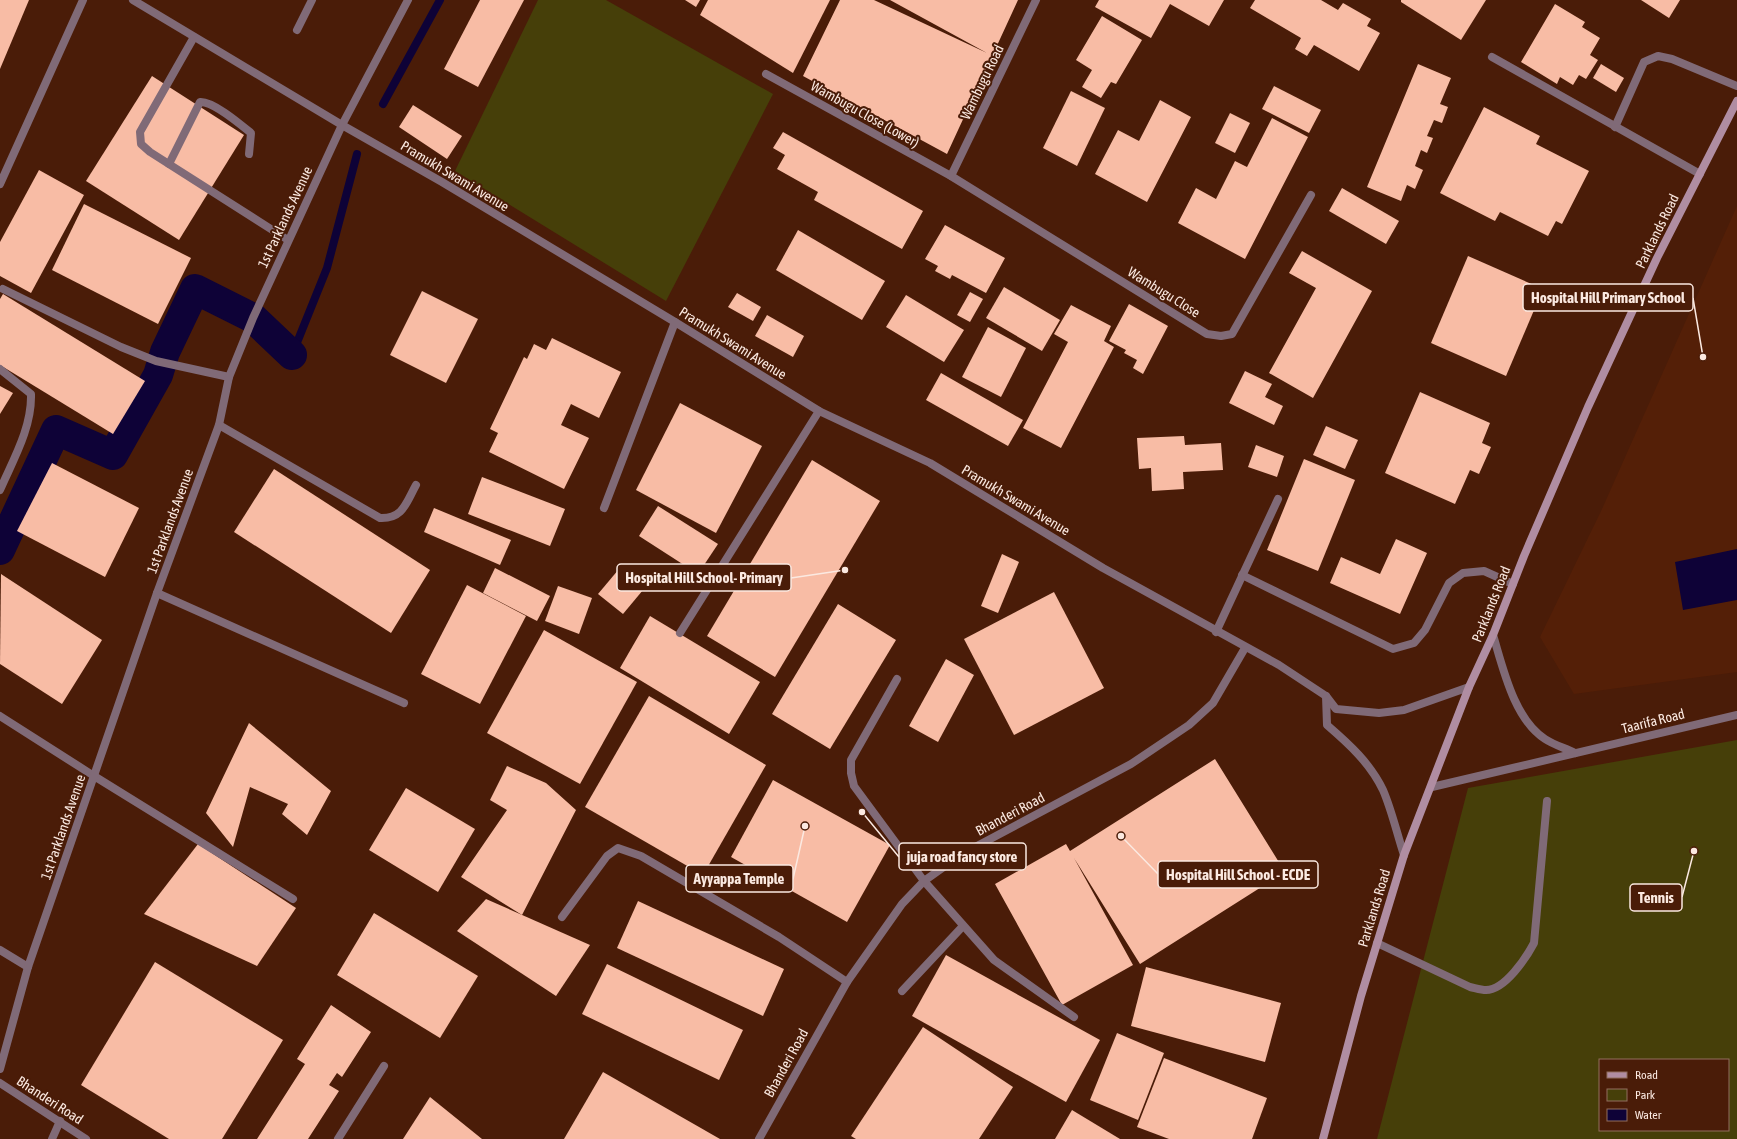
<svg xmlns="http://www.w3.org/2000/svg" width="1737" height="1139" font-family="'Asap Condensed',sans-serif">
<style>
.built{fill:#541f07}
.green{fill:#463f09;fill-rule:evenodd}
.water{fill:#0e0237}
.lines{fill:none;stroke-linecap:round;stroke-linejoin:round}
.stream{stroke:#0e0237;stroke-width:8}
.canal{stroke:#0e0237;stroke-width:30}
.building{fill:#f8bca5}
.service{stroke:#806a77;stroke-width:8}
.minor{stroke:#806a77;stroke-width:8}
.tertiary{stroke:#806a77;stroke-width:8}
.secondary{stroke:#b08da2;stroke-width:8}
.labels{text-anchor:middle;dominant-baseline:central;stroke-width:4;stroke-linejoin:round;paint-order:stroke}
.street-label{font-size:14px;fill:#fbe9e1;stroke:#4a1c08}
.leader{fill:none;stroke:#fbe9e1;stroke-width:1.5}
.callout-dot{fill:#fbe9e1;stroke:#4a1c08;stroke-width:1.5}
.callout{fill:#4a1c08;stroke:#fbe9e1;stroke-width:1.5}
.callout-label{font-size:15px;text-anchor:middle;font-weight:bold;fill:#fbe9e1}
</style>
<rect width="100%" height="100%" fill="#4a1c08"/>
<!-- built -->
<path class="built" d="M1737 206V672L1574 694 1540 637 1602 509Z"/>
<!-- green -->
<g class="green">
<path d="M538 0H606L773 94 666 301 455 171Z"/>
<path d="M1737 740V1139H1377L1468 788ZM1600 1060H1728V1130H1600Z"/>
</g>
<!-- water -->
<path class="water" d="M1737 549V600L1683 610 1675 562Z"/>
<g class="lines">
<!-- stream -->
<g class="stream">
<path d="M383 104 440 0"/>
<path d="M292 355 327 268 357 154"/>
</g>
<!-- canal -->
<path class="canal" d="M0 550 56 430 113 455 158 375 165 352 195 289 253 318 292 355"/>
</g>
<!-- building -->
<g class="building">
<path d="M0 0H29L0 69Z"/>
<path d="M480 0H524L478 87 444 69Z"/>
<path d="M685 0H700L696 7Z"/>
<path d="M708 0H830L793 73 700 15Z"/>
<path d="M840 0H874L987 53 890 0H1018L947 154 803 76Z"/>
<path d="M1099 0H1224L1209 26 1170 4 1151 38 1095 7Z"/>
<path d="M1255 0H1321L1338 10 1343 3 1371 19 1367 26 1380 33 1359 71 1314 45 1307 56 1295 49 1301 38 1250 8Z"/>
<path d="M1401 0H1486L1461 40 1401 2Z"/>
<path d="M1641 0H1680L1669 18Z"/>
<path d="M1555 4 1585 22 1582 27 1600 38 1590 55 1598 60 1586 79 1579 75 1573 85 1560 77 1557 84 1521 62Z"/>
<path d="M1102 16 1142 40 1116 84 1111 82 1101 98 1082 87 1092 70 1076 60Z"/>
<path d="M1418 64 1451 78 1440 104 1448 107 1442 123 1434 120 1427 136 1433 138 1427 153 1421 150 1415 166 1423 170 1415 189 1407 185 1401 201 1367 187Z"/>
<path d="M1601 64 1624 78 1616 92 1593 78Z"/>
<path d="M152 76 244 135 179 240 86 181Z"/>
<path d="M1274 86 1321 110 1309 133 1262 109Z"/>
<path d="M1071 91 1105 108 1077 166 1043 148Z"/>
<path d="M1160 100 1191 117 1147 202 1095 174 1118 130 1139 141Z"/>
<path d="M413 105 462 136 447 159 399 127Z"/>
<path d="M1484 107 1540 136 1536 144 1589 171 1562 224 1556 221 1548 236 1500 212 1495 221 1440 193Z"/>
<path d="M1230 113 1250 123 1235 153 1215 143Z"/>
<path d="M1272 118 1308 137 1245 259 1178 223 1196 188 1216 199 1235 161 1247 167Z"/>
<path d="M783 132 923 211 902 249 814 200 818 192 777 169 785 155 773 148Z"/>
<path d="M39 170 84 195 31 293 0 276V242Z"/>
<path d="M1342 188 1399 221 1386 244 1329 211Z"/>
<path d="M84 204 191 258 158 324 52 270Z"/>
<path d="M945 225 1005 258 986 293 952 275 950 279 935 271 938 266 925 259Z"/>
<path d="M798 230 885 281 862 320 776 270Z"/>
<path d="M1302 251 1372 291 1313 398 1269 373 1316 288 1289 273Z"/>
<path d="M1468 256 1543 289 1506 376 1431 343Z"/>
<path d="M1004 287 1060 320 1042 351 986 318Z"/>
<path d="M422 291 478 319 446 383 390 355Z"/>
<path d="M970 292 983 299 970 322 957 315Z"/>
<path d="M737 293 761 307 753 321 728 307Z"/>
<path d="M3 294 145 381 113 434 0 365V299Z"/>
<path d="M906 295 964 330 944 362 886 327Z"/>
<path d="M1129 304 1168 326 1143 374 1133 368 1137 360 1124 353 1126 350 1109 341Z"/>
<path d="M1071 305 1111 326 1104 341 1114 347 1061 448 1023 428 1068 342 1054 334Z"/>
<path d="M767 315 804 336 793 357 755 336Z"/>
<path d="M988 327 1026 348 1001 397 962 377Z"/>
<path d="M552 338 621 372 599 418 571 404 561 425 589 438 564 489 489 452 498 433 490 429 524 357 527 359 534 344 546 350Z"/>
<path d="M1245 371 1272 384 1265 397 1283 406 1274 425 1229 403Z"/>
<path d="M941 373 1023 420 1008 446 926 400Z"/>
<path d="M0 386 13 393 0 414Z"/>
<path d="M1420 392 1490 423 1482 443 1491 447 1479 474 1470 470 1455 504 1385 473Z"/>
<path d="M680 403 762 446 716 533 636 490Z"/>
<path d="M1326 426 1358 440 1345 469 1313 455Z"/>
<path d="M1184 436 1185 445 1221 443 1223 470 1183 472 1184 489 1152 491 1151 468 1139 469 1137 438Z"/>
<path d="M1256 445 1284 456 1277 477 1248 467Z"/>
<path d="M1304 459 1355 480 1318 571 1267 550Z"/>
<path d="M812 460 880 501 775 677 707 636Z"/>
<path d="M52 463 139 508 105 577 17 531Z"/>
<path d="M274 469 430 570 391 633 234 532Z"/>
<path d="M482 477 565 509 550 546 468 514Z"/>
<path d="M658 506 718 544 698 574 639 536Z"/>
<path d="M434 508 511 540 500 565 424 532Z"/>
<path d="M1396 539 1427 553 1400 614 1330 583 1341 557 1380 574Z"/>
<path d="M1002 554 1019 562 998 613 981 606Z"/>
<path d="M495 568 550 596 537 621 483 593Z"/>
<path d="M619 569 643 590 623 614 598 594Z"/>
<path d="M1 574 102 640 62 704 0 664Z"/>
<path d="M467 585 526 616 480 704 421 674Z"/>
<path d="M558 586 592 598 579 634 545 621Z"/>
<path d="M1054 592 1104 688 1014 735 964 639Z"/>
<path d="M838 604 896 640 830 749 772 714Z"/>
<path d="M650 616 760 682 729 734 620 668Z"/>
<path d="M544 630 637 682 580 784 487 733Z"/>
<path d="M946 659 974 675 938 742 909 726Z"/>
<path d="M649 696 766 765 703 875 585 807Z"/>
<path d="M249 723 331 791 307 835 282 814 288 804 250 787 233 847 206 813Z"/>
<path d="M1215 759 1285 872 1140 964 1074 858 1133 965 1062 1005 995 884 1066 844 1070 851Z"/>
<path d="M507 766 546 783 576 810 522 915 461 877 507 810 490 800Z"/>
<path d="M773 780 890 845 847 922 731 857Z"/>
<path d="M406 788 475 829 438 892 369 850Z"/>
<path d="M198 844 296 908 257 966 144 914Z"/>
<path d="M486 899 590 945 556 996 457 931Z"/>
<path d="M638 901 784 969 763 1016 617 948Z"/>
<path d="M374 913 478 976 440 1038 337 975Z"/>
<path d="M946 955 1100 1040 1066 1102 912 1016Z"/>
<path d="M155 962 283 1040 222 1139H169L81 1085Z"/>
<path d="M607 964 743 1030 719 1080 582 1014Z"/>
<path d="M1146 967 1281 1003 1265 1062 1131 1026Z"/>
<path d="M331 1005 371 1032 342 1077 337 1073 329 1085 339 1091 308 1139H257L305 1064 297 1059Z"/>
<path d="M923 1027 1013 1087 979 1139H856L851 1136Z"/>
<path d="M1117 1033 1164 1053 1138 1120 1090 1100Z"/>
<path d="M1164 1058 1267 1098 1252 1139H1169L1137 1127Z"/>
<path d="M603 1072 720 1139H564Z"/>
<path d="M430 1097 482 1139H403Z"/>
<path d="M1072 1110 1120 1139H1055Z"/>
</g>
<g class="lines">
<!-- service -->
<g class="service">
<path d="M297 30 312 0"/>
<path d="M194 37 140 132 141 144 150 152 288 240"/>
<path d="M1492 57 1700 174"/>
<path d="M1615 127 1644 62 1658 56 1672 59 1737 86"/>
<path d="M169 164 200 102C213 101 240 124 251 133L249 154"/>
<path d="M0 184 83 0"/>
<path d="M3 289 121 347 156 361 229 377"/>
<path d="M219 425 380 518C403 519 406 503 416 485"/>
<path d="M604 508 675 322"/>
<path d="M1242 575 1393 649 1414 643 1425 630 1449 583 1463 573 1484 571 1513 584"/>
<path d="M1216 632 1278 499"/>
<path d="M680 633 819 411"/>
<path d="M897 679 851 760V773L854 786 924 881 994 960 1074 1017"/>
<path d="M94 776 293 899"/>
<path d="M562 917 607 856 618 848 641 856 779 937 847 982"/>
<path d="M1377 943 1470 987C1475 988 1481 990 1486 990 1505 990 1526 958 1534 943L1547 801"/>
<path d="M902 991 963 926"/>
<path d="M52 1139 60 1121"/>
<path d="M338 1139 384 1066"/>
</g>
<!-- minor -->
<g class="minor">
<path d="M133 0 342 125 442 182 675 322 819 411 930 463 1103 568 1279 665 1326 696 1336 709 1379 713 1404 710 1469 687"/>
<path d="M766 74 951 176 1207 334 1221 336 1232 334 1311 195"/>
<path d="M951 176 1036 0"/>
<path d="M0 369 31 394C32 428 13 460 0 490"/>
<path d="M157 593 404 703"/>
<path d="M1326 696 1327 725C1349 744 1370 763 1383 790 1392 811 1397 834 1404 855"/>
<path d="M0 716 94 776"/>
<path d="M0 950 28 967"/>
<path d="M0 1069 28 967 157 593 219 425 229 377 253 318 342 125 408 0"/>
<path d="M0 1083 86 1139"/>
<path d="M759 1139 847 982 902 904 924 881 962 854 1131 764 1189 725 1213 703 1245 648"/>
</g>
<!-- tertiary -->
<g class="tertiary">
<path d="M1493 635C1503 668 1514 719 1545 739 1554 745 1565 748 1575 753"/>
<path d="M1432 787 1737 715"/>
</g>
<!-- secondary -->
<path class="secondary" d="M1323 1139 1361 996 1404 855 1469 687 1493 635 1524 556 1588 407 1657 258 1737 101"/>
</g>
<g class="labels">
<!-- street labels -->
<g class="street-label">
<text transform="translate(982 82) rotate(-64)">Wambugu Road</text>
<text transform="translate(865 114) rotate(29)">Wambugu Close (Lower)</text>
<text transform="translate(455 176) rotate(31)">Pramukh Swami Avenue</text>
<text transform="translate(285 217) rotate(-65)">1st Parklands Avenue</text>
<text transform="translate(1657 231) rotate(-64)">Parklands Road</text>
<text transform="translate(1164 292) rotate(32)">Wambugu Close</text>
<text transform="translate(733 343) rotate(32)">Pramukh Swami Avenue</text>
<text transform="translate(1016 500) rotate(31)">Pramukh Swami Avenue</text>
<text transform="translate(170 521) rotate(-70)">1st Parklands Avenue</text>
<text transform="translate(1491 604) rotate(-68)">Parklands Road</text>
<text transform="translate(1653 721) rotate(-14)">Taarifa Road</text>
<text transform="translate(1010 814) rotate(-28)">Bhanderi Road</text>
<text transform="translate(63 827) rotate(-71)">1st Parklands Avenue</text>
<text transform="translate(1374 908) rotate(-73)">Parklands Road</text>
<text transform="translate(786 1063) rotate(-61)">Bhanderi Road</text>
<text transform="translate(50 1100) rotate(33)">Bhanderi Road</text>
</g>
</g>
<!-- callouts -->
<path class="leader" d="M1703 357L1693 298M845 570L791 578M862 812L899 857M1121 836L1158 874M805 826L793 879M1694 851L1682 897"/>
<g class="callout-dot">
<circle cx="1703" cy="357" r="4"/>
<circle cx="845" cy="570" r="4"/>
<circle cx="862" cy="812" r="4"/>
<circle cx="1121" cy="836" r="4"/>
<circle cx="805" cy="826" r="4"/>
<circle cx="1694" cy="851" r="4"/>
</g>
<g class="callout">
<rect x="1523" y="284" width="170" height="27" rx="4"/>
<rect x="617" y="564" width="174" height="27" rx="4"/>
<rect x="899" y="843" width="127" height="27" rx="4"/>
<rect x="1158" y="861" width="160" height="27" rx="4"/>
<rect x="686" y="865" width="107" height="27" rx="4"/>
<rect x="1630" y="884" width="52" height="27" rx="4"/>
</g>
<g class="callout-label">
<text x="1608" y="303">Hospital Hill Primary School</text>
<text x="704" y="583">Hospital Hill School- Primary</text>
<text x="962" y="862">juja road fancy store</text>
<text x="1238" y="880">Hospital Hill School - ECDE</text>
<text x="739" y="884">Ayyappa Temple</text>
<text x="1656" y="903">Tennis</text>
</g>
<!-- legend -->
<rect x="1599" y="1059" width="130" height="72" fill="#4a1c08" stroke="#916e5f"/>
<rect x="1607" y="1072" width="20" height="6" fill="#b08da2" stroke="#916e5f"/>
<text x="1635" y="1079" font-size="12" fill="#fbe9e1">Road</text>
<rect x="1607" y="1089" width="20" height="12" fill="#463f09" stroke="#916e5f"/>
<text x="1635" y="1099" font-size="12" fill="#fbe9e1">Park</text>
<rect x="1607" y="1109" width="20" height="12" fill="#0e0237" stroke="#916e5f"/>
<text x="1635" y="1119" font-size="12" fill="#fbe9e1">Water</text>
</svg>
